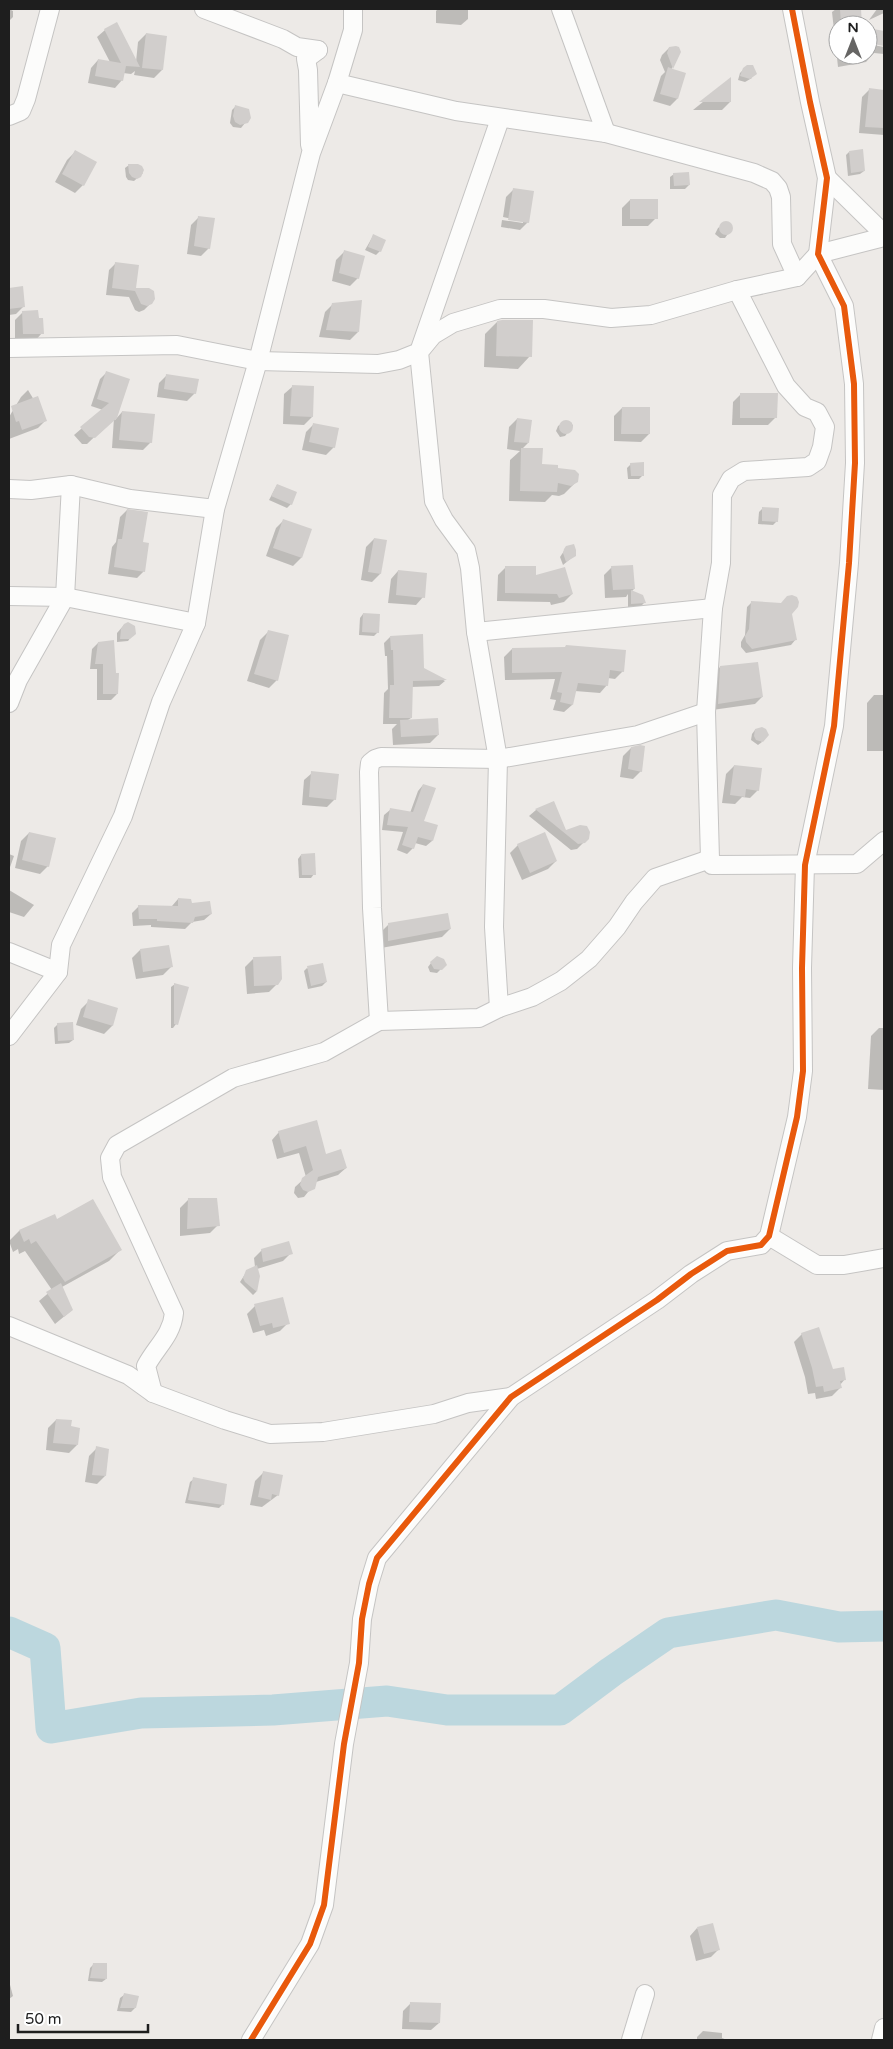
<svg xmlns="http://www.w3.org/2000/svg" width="893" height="2049" font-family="'Varela Round',sans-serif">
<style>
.shadow{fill:#0003}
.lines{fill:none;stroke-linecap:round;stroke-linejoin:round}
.river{stroke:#bcd7de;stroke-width:31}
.building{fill:#d1cecc}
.minor-casing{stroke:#c5c4c3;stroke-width:20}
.minor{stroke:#fcfcfb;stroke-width:18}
.cycleway-casing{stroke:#fff;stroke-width:9}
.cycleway{stroke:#e8590c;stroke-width:6}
</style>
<rect width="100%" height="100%" fill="#edeae7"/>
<!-- shadow -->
<g class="shadow">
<path d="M9 9 13 11V17L9 21Z"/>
<path d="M438 9H468V19L461 25 436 23V11Z"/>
<path d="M836 9H860L861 21 857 25H838V55H868V44L884 47V54L874 53 866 62 838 67 832 12Z"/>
<path d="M877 9H884V13L869 20Z"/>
<path d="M105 30 136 62 138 42 146 34 162 70 154 78 134 75 135 71 131 74 123 73 122 80 115 88 88 83 91 68 98 60 110 62 97 37Z"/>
<path d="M669 48 680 52 671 70 684 74 677 99 670 106 653 101 661 76 665 72 660 60 662 55Z"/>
<path d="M744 69 752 78 745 82 738 80 740 73Z"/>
<path d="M730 80V102L722 110H693Z"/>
<path d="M869 90 884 91V135L859 133 862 97Z"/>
<path d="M235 107 250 117 241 128 233 127 230 123 232 110Z"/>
<path d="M75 152 83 185 75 193 55 182 67 160Z"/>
<path d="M849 152 864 171 860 174 848 176 846 155Z"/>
<path d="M129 165 143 173 134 181 128 180 126 177 125 168Z"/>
<path d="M674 174 689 185 685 189H670V177Z"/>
<path d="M514 189 528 222 520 230 501 227 502 220 523 223V221L503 217 506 197Z"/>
<path d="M630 200 656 218 648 226H622V208Z"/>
<path d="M199 217 209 248 201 256 187 254 191 225Z"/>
<path d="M726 223 730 224 732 228 725 238H720L715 234 718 228Z"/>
<path d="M373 236 380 251 376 255 365 250Z"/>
<path d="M344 252 358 278 350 286 332 281 336 260Z"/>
<path d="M115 264 134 289 151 303 144 310 139 312 135 310 129 297 106 295 109 270Z"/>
<path d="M22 287 24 306 16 314 9 315V289Z"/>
<path d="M333 304 358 332 350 340 319 337 325 312Z"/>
<path d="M23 312 42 333 35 341 15 342V320Z"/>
<path d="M497 322 530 356 518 369 484 367 485 334Z"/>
<path d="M107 372 115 420 122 412 151 442 143 450 112 448 114 418 87 444H82L74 435 103 410 91 406 100 379Z"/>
<path d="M167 375 195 393 187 401 157 397 159 383Z"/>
<path d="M292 387 312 417 304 425 283 424 284 394Z"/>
<path d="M28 390 46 420 38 428 9 439V417L21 397Z"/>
<path d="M741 394 776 417 768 425H732L733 402Z"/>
<path d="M622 408 649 434 641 442 614 441V416Z"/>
<path d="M517 419 528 443 522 449 541 465 557 469 575 483 564 494 559 496 552 495 545 502 509 501 510 460 520 451 507 449 509 427Z"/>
<path d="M566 421 571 422 573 426 565 436 560 437 556 431 558 426Z"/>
<path d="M314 424 334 447 326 455 302 450 306 432Z"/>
<path d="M884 432V449H883V433Z"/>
<path d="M631 464 643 475 639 479H628L627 468Z"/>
<path d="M277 485 291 504 287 508 269 500Z"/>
<path d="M763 508 777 521 773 525 758 524 759 512Z"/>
<path d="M127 510 144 571 137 578 108 574 112 547 116 542 120 517Z"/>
<path d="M284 520 311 530 301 558 293 566 266 556 276 528Z"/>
<path d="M374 539 380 574 372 582 361 580 366 547Z"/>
<path d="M566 548 575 555 563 565 560 557Z"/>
<path d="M506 567 572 594 564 602 551 605 550 602 497 601 498 575Z"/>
<path d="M612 567 634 589 631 592 642 596 644 603 641 606 628 607V594L626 597 605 598 604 575Z"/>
<path d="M398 571 423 597 416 605 388 603 391 579Z"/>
<path d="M752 602 781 604 791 613 796 639 791 645 746 653 741 647V642L745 635 747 607Z"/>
<path d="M363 614 378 632 374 636 359 635 360 618Z"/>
<path d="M124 625 131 637 128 641 117 642V633Z"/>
<path d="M268 632 277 680 269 688 247 681 260 640Z"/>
<path d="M390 637 423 669 445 681 439 686 411 687V718L408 720 438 735 430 743 393 745 392 729 397 724H383L384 693 388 689 387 656H385L384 643Z"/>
<path d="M98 643 117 694 111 700H97V669H90L92 649Z"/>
<path d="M512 649 623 671 615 679 608 678 607 685 600 693 575 691 572 705 564 712 553 710 556 700 550 699 555 679 505 680 504 657Z"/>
<path d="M720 667 762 697 755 704 712 710 714 674Z"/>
<path d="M874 695H884V751H867V703Z"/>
<path d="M755 730 762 742 758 745 751 740 752 734Z"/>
<path d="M631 748 641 771 633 779 620 777 623 756Z"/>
<path d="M734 766 758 790 750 798 742 797 735 804 722 803 726 774Z"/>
<path d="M312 773 335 799 327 807 302 805 304 780Z"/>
<path d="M423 785 422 822 437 826 432 841 426 846 415 843 413 848 407 854 397 850 403 832 382 830 384 815 390 810 410 813 418 791Z"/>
<path d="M553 802 565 831 588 838 577 849 571 850 529 816 536 810Z"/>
<path d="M29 833 48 866 40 874 15 868 21 841Z"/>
<path d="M518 845 556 861 548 869 522 880 510 853Z"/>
<path d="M9 854 14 856 9 870Z"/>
<path d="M301 855 314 874 311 878H299L298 859Z"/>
<path d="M9 890 34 905 24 917 9 912Z"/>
<path d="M178 899 211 914 204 920 192 922 185 929 151 927V925L133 926 132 913 139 906H172Z"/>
<path d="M388 925 450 929 442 937 381 948V932Z"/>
<path d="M140 950 171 967 163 975 136 979 132 958Z"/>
<path d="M253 959 277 984 269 992 247 994 245 967Z"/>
<path d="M431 963 445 965 437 973 430 972 428 967Z"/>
<path d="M307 968 326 982 322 986 308 989 304 971Z"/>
<path d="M175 984 176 1024 173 1028H171V987Z"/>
<path d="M89 1001 117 1009 112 1026 104 1034 76 1025 81 1009Z"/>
<path d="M58 1024 73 1040 69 1043 55 1044 54 1028Z"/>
<path d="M879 1028H884V1090L868 1089 871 1036Z"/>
<path d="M279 1132 325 1155 346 1168 338 1175 316 1182 304 1197 298 1198 294 1193 295 1187 306 1177 299 1153 277 1159 272 1140Z"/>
<path d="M188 1200 218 1225 210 1233 180 1236V1208Z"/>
<path d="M57 1220 120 1250 109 1261 62 1287 72 1310 55 1324 39 1301 52 1290 25 1251 19 1254 18 1249 13 1252 9 1241 19 1231Z"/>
<path d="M262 1250 291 1253 283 1261 257 1269 259 1276 256 1292 253 1295 240 1282 247 1271 255 1267 254 1258Z"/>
<path d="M255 1306 288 1323 280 1331 266 1336 264 1330 253 1333 247 1314Z"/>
<path d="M802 1334 832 1370 845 1379 840 1385V1388L832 1396 816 1399 815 1393 808 1394 805 1377 794 1342Z"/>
<path d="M56 1420 70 1428 77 1445 69 1453 46 1450 48 1428Z"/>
<path d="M97 1448 105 1476 97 1484 85 1482 89 1456Z"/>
<path d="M263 1473 278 1495 262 1507 250 1505 255 1481Z"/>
<path d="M194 1479 223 1504 219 1508 185 1503 190 1482Z"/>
<path d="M697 1928 719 1949 711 1957 696 1961 690 1936Z"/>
<path d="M94 1964 106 1979 102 1982 88 1981 90 1968Z"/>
<path d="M9 1981 13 1996 9 1999Z"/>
<path d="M124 1995 135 2008 131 2012 117 2011 120 1998Z"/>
<path d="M411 2003 439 2023 431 2030 402 2029 403 2011Z"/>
<path d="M703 2031 722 2033V2038L727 2040H697V2037Z"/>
</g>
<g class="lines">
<!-- river -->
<path class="river" d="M9 1632 45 1648 51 1728 141 1713 273 1710 387 1701 447 1710H560L611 1672 668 1633 776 1615 839 1627 884 1626"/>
</g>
<!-- building -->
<g class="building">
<path d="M840 9H861L862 25H841Z"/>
<path d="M117 22 140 67 126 66 123 81 95 76 98 59 121 63 104 29Z"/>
<path d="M868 28 884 31V46L868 43Z"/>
<path d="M146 33 167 36 163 70 142 68Z"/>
<path d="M676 46 679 47 681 52 673 69 686 73 678 99 660 94 668 67 673 69 667 53 669 47Z"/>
<path d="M747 65H753L757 74 750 79 740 76 743 68Z"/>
<path d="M731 77V102H699Z"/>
<path d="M869 88 884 90V128L865 127Z"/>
<path d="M235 105 249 109 251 118 248 123 240 125 235 122 233 116Z"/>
<path d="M863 149 865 171 851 173 849 151Z"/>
<path d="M75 150 97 162 84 186 62 174Z"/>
<path d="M128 164H138L142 166 144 170 141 177 137 179 132 177 129 173Z"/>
<path d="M689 172 690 185 674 186 673 173Z"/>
<path d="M513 188 534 191 529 223 508 220Z"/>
<rect x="630" y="199" width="28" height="20"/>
<path d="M198 216 215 218 210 249 194 246Z"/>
<circle cx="726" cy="228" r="7"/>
<path d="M373 234 386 240 381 252 368 247Z"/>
<path d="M344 250 365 256 359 279 339 273Z"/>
<path d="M115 262 139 265 136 288H149L154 291 155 299 152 304 147 306 141 304 135 291 112 288Z"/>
<path d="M23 286 25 307 9 309V288Z"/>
<path d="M362 300 359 332 326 330 332 303Z"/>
<path d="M38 310 39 318H43L44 334H23L22 311Z"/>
<path d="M502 320H533L532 357 496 356 497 321Z"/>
<path d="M106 371 130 379 117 418 95 438 89 437 80 427 109 403 97 399Z"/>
<path d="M166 374 199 379 196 394 164 389Z"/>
<path d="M292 385 314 386 313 417 290 416Z"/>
<path d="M740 393H778L777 418H740Z"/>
<path d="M38 396 47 421 22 430 19 421 16 422 11 406Z"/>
<path d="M622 407H650V434H621Z"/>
<path d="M122 411 155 414 152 443 119 440Z"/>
<path d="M517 418 532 420 529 443 514 442Z"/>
<circle cx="566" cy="427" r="7"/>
<path d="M313 423 339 428 335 448 309 442Z"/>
<path d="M521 448H543L542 464 558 465V468L575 470 579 474 578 482 571 486 558 483 557 492 520 491Z"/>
<path d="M644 462V476H631L630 463Z"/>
<path d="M277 484 297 492 292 505 271 496Z"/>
<path d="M762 507 779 508 778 522 762 521Z"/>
<path d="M127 509 148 512 143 542 149 543 145 572 114 567 118 539H122Z"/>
<path d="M283 519 312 529 302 558 273 548Z"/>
<path d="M374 538 387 540 381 574 368 572Z"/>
<path d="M574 544 576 550V556L566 562 563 553 564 549 566 546Z"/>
<path d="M633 565 635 589 613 590 611 566Z"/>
<path d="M505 566H536V575L565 567 573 594 559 598 557 594 505 593Z"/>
<path d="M398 570 427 573 425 598 396 595Z"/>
<path d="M631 590 643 595 646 603 631 604Z"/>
<path d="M792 595 797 597 799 602 798 607 792 614 797 640 752 649 746 642 745 636 749 629 751 601 781 603 787 596Z"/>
<path d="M363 613 380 614 379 633 362 632Z"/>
<path d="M128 622 135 626 136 634 130 639H120L121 629 124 624Z"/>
<path d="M268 630 289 635 278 681 254 674Z"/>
<path d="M423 634 424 668 447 680 413 681 412 718H389L390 685H394L393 650H391L390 636Z"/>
<path d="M114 640 116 673H119L118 694H103V664H95L98 642Z"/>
<path d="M566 645 626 650 624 672 610 670 608 686 578 683 573 705 560 702 562 693 557 692 562 672 512 673V648L565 647Z"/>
<path d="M758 662 763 697 718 704 720 666Z"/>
<path d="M438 718 439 735 401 737 400 720Z"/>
<path d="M762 727 766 729 769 735 763 742 756 740 754 736 755 729Z"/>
<path d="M640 745 645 746 642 772 628 769 631 747Z"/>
<path d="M734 765 762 768 759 791 746 789 745 797 730 795Z"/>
<path d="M311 771 339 774 336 800 309 797Z"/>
<path d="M423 784 436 788 424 821 438 825 433 841 418 837 414 849 402 845 408 827 387 825 390 808 413 812Z"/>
<path d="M554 801 566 830 580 825 587 826 590 832 589 839 585 843 578 844 535 809Z"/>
<path d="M29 832 56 838 49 867 22 860Z"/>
<path d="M545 832 557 861 530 873 517 844Z"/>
<path d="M315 853 316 875H302L301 854Z"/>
<path d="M178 898 191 899 192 903 210 901 212 914 195 917 193 923 157 921V919H139L138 905 178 906Z"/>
<path d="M448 913 451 929 388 941V923Z"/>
<path d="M169 945 173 967 143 972 140 949Z"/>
<path d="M281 956 282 979 278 985 254 986 253 957Z"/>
<path d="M437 956 444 959 447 965 442 970 434 969 430 962Z"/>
<path d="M323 963 327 982 311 986 307 966Z"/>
<path d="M174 983 189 987 178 1025 174 1024Z"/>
<path d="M88 999 118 1008 113 1026 83 1017Z"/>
<path d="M73 1022 74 1040 58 1041 57 1023Z"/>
<path d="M317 1120 326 1154 341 1149 347 1168 318 1177 315 1189 308 1192 303 1190 300 1185 302 1178 313 1170 306 1146 284 1153 278 1131Z"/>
<path d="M188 1198H217L220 1226 187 1229Z"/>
<path d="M93 1199 122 1250 65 1282 36 1241 31 1244 29 1239 24 1242 19 1230 55 1214 57 1219Z"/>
<path d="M289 1241 293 1254 263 1262 261 1249Z"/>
<path d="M257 1265 260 1276 257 1292 245 1282 243 1278 246 1270Z"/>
<path d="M61 1283 73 1310 64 1317 46 1292Z"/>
<path d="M283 1297 290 1324 273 1328 272 1323 260 1326 254 1304Z"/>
<path d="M819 1327 833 1369 844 1367 846 1380 840 1381 842 1388 824 1392 823 1386 816 1387 812 1368 801 1333Z"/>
<path d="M56 1419 72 1420 71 1426 80 1428 78 1445 53 1443Z"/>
<path d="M96 1446 109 1449 106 1476 92 1475Z"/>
<path d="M263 1471 283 1475 279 1496 272 1494 271 1500 258 1497Z"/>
<path d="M193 1477 227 1484 224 1505 188 1500Z"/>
<path d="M713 1923 720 1950 704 1954 697 1927Z"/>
<path d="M93 1963H107V1979L90 1978Z"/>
<path d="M124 1993 139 1996 136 2008H120Z"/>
<path d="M410 2002 441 2003 440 2023 409 2022Z"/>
</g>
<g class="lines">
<!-- minor casing -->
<g class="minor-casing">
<g id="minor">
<path d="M204 9 283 39 297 47 318 50"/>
<path d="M561 9 606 133"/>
<path d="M337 83 456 111 606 133 754 173 772 181 778 188 781 197 782 244 797 277"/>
<path d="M9 116 21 111 26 99 50 9"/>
<path d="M310 145 308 70 306 59 318 50"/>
<path d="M827 178 884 234"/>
<path d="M9 348 177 345 258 361 378 364 399 360 419 352 500 119"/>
<path d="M9 489 31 490 71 485 130 499 215 509"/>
<path d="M9 596 65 597 196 623"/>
<path d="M476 632 713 608"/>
<path d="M9 703 18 680 65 597 71 485"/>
<path d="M710 859 706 712 713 608 721 563 722 495 731 479 744 471 808 467 817 461 822 447 825 427 817 412 805 407 786 386 737 290"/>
<path d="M9 952 58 972"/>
<path d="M499 1008 494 927 498 759 476 632 470 568 466 550 444 520 434 501 419 352 433 335 453 323 500 309H544L611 318 651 315 737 290 797 277 818 254 884 237"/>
<path d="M379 1021 372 908 369 772 370 763 375 759 381 757 498 759 638 735 706 712"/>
<path d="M9 1036 58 972 61 945 123 816 161 702 196 623 215 509 258 361 311 153 337 83 353 30V9"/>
<path d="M769 1236 817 1265H844L884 1258"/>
<path d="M9 1326 128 1375 153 1393 225 1420 270 1434 323 1432 434 1414 468 1403 511 1397"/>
<path d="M153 1393 146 1366C156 1347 172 1335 174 1313L112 1177 110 1158 117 1145 233 1078 324 1052 379 1021 479 1018 499 1008 532 997 561 981 589 959 617 927 634 902 655 878 710 859 712 865 857 864 884 841"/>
<path d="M251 2040 310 1944 324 1905 344 1744 359 1663 362 1619 369 1584 377 1558 511 1397 657 1300 691 1274 727 1251 761 1245 769 1236 797 1117 803 1071 802 968 805 865 834 726 849 563 855 463 854 384 844 306 818 254 827 178 810 102 792 9"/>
<path d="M631 2040 645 1994"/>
<path d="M881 2040 884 2028"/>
</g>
</g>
<!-- minor -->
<use href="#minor" class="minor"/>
<!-- cycleway casing -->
<g class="cycleway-casing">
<path id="cycleway" d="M251 2040 310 1944 324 1905 344 1744 359 1663 362 1619 369 1584 377 1558 511 1397 657 1300 691 1274 727 1251 761 1245 769 1236 797 1117 803 1071 802 968 805 865 834 726 849 563 855 463 854 384 844 306 818 254 827 178 810 102 792 9"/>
</g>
<!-- cycleway -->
<use href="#cycleway" class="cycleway"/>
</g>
<!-- border -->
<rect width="893" height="2049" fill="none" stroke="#1e1e1e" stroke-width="20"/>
<!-- north arrow -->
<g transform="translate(853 40)"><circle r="24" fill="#ffffff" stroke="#a5a5a5"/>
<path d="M0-4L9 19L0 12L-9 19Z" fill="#666564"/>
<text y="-8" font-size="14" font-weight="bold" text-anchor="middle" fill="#1e1e1e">N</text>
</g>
<!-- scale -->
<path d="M18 2024v8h130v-8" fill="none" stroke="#1e1e1e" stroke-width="2.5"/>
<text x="25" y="2024" font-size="15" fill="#1e1e1e" stroke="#ffffff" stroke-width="4" paint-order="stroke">50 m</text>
</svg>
